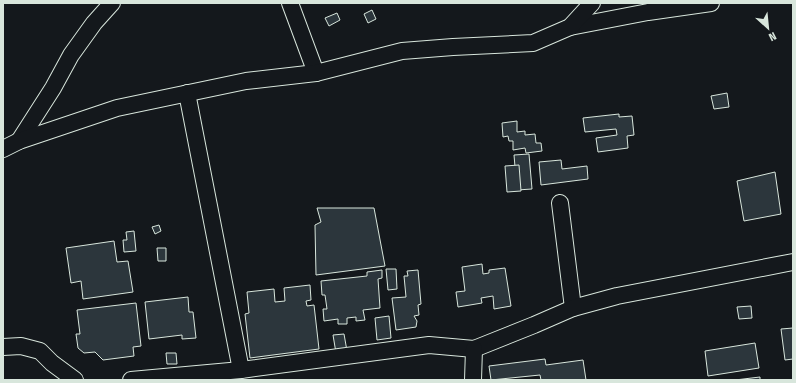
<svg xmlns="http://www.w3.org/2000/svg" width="796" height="383" font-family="'Fira Sans Condensed',sans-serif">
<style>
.building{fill:#2c363c;stroke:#d8e6dc}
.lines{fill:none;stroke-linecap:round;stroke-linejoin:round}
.street-casing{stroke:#d8e6dc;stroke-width:18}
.street{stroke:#14181c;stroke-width:16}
</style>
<rect width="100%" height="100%" fill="#14181c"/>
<!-- building -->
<g class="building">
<path d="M372 10 376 19 368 23 364 14Z"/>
<path d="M337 13 340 20 329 26 325 18Z"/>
<path d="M727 93 729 107 714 109 711 96Z"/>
<path d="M619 114V117L632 116 634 135 627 136 628 148 598 152 596 138 617 135 616 129 585 132 583 118Z"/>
<path d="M517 121V132L525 131V135L535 134 536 143H541L542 151 526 153 525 148 513 150V141H509L508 136 503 137 502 123Z"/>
<path d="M529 154 532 189 517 190 514 155Z"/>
<path d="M561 160 562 169 587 166 588 179 541 185 539 162Z"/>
<path d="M519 165 521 191 507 192 505 166Z"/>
<path d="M775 172 781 214 744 221 737 181Z"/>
<path d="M317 208H374L385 266 316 275 315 225 321 222Z"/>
<path d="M159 225 161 231 155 234 152 227Z"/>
<path d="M134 231 136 251 124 252 123 240H127L126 232Z"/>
<path d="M114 241 117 262 128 261 133 292 83 299 81 281 71 283 66 248Z"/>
<path d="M157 248H166V261H158Z"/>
<path d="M482 264 483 274 489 273V270L505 268 511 306 494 309 493 296 481 298 482 303 458 307 456 292 465 291 462 267Z"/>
<path d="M386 269H396L397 289 388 290Z"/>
<path d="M382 270V278L378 279 380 308 363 310 365 320 356 321V317L347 318V324H338V319L324 321 323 309H327L325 295H322L321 281 367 276V272Z"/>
<path d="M418 270 421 304 418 305 419 315 414 316 417 321 416 327 396 330 392 298 406 297 404 276H408L407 271Z"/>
<path d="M310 285 311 300 306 301 307 306 314 305 319 349 250 358 245 314 249 313 247 292 274 289 275 302 285 301 284 288Z"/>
<path d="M188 297 189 312H193L196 338 182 339V335L149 339 145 302Z"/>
<path d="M136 303 141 346 133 347 134 356 103 360 95 352 84 353 78 348 76 334H80L77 310Z"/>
<path d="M751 306 752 318 739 319 737 307Z"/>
<path d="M389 316 391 338 377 340 375 318Z"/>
<path d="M793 328V359L785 360 781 329Z"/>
<path d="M344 334 347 351 336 353 333 335Z"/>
<path d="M755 343 759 368 708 376 705 351Z"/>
<path d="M166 353H176L177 364H167Z"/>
<path d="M545 359 546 365 583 360 586 380H541L540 375 491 380 489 366Z"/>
<path d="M760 377V380H735Z"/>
</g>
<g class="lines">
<!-- street casing -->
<g class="street-casing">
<g id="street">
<path d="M290 3 316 73"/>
<path d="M570 27 648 12 711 3"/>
<path d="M187 93 241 370"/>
<path d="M19 141 53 88 71 55 94 23 112 3"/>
<path d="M3 149 19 141 117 108 246 81 316 73 402 51 453 47 533 43 570 27 592 3"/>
<path d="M560 203 573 308"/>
<path d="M3 347 21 346 40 351 52 363 75 380"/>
<path d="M131 380 241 370 429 345 474 349 534 325 573 308 617 296 793 262"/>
<path d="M473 380 474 349"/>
</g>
</g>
<!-- street -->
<use href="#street" class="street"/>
</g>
<!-- border -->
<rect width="796" height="383" fill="none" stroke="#d8e6dc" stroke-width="8"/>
<!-- north arrow -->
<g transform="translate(768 28) rotate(153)" stroke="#14181c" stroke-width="3" paint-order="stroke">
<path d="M0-3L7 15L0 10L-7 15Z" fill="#d8e6dc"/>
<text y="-6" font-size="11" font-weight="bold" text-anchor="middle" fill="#d8e6dc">N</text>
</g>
</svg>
